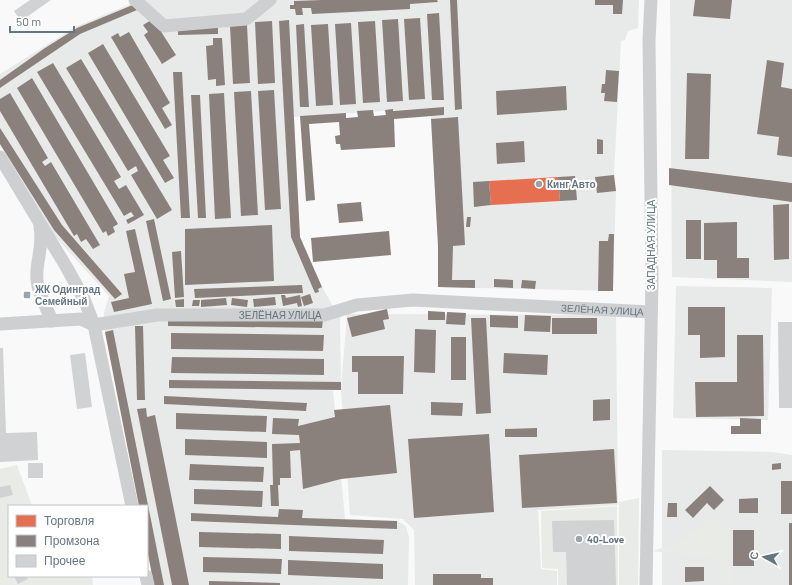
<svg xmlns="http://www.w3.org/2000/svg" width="792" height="585" font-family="Barlow,sans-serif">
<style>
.built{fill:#e8e9e9}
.green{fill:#e8ebe6}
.shops{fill:#e76f51}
.industry{fill:#8a817c}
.building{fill:#d0d2d3}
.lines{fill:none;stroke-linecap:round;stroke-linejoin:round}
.minor{stroke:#cecfd0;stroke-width:13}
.poi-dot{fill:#99a4ac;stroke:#fff;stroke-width:1.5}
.labels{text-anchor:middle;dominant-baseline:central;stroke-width:4;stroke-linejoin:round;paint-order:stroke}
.poi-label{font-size:10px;font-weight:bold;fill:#657683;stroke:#fff;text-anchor:start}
.street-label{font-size:10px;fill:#657683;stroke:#fff}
</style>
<rect width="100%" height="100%" fill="#f9f9f9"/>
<!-- built -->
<g class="built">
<path d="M140 0H639L638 28 628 31 625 40 621 41 614 175 616 191 613 291 438 287V246L431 116 444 115V107L294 117 300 237 322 287 340 318 341 389 347 314 616 315 618 505 538 510 541 569 557 571V585H415L414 530 403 519 350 515 341 390H333L345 519 397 521 406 526 409 538 408 585H154L147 549V506H139L105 332 104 313 109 296 49 230 0 146V74L77 26Z"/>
<path d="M670 0H792V282L672 277Z"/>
<path d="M676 286 772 288 768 420 673 418Z"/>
<path d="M662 450 772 452 792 455V585H662Z"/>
</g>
<!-- green -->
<g class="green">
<path d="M17 465 32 506H9V576H92L93 585H0V469Z"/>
<path d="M639 498 638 585H619V502Z"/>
<path d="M617 506 618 585H558V569L542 568 541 511Z"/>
<path d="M712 519 730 529 729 563 736 583H719L720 559 653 551 677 543Z"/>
</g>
<!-- shops -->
<path class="shops" d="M558 177 560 201 491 205 489 181Z"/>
<!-- industry -->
<g class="industry">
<path d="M322 0H437L438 2 410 4V9L312 14 311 8H302L303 15H296L295 9H290V5H294V1Z"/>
<path d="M450 0H457L462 109 455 110Z"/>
<path d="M595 0H623L622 14H613V5H595Z"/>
<path d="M695 0H732L730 19 693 16Z"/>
<path d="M135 4 137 10 80 34 0 88V80L45 48 77 28Z"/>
<path d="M439 13 444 100H432L427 14Z"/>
<path d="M420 18 425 99 409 100 404 19Z"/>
<path d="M153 19 176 55 162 64 144 35 148 32 143 25Z"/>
<path d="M398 19 403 101 387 102 382 20Z"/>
<path d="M289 20 300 237 322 287 318 289 319 292 315 293 291 237 279 21Z"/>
<path d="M272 21 275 83 258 84 255 22Z"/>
<path d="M375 21 380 102 363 103 358 22Z"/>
<path d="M351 23 356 104 340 105 335 24Z"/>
<path d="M304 24 309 107H300L296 25Z"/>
<path d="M328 24 333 105 316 106 311 25Z"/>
<path d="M247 25 250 83 233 84 230 26Z"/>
<path d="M218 27V34L178 35V29Z"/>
<path d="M129 32 170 103 162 108 172 125 165 129 111 37 118 33 120 37Z"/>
<path d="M213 38H222L225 85 216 86V79L208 80 206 46 213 45Z"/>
<path d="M103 44 170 156 163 160 174 178 165 183 88 53Z"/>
<path d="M81 59 172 210 157 219 131 175 138 171 136 166 128 171 66 68Z"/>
<path d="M767 60 784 63 781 87 792 89V157L777 155 779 137 757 134Z"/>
<path d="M53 63 121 177 114 181 119 189 126 185 144 215 128 224 126 220 134 216 131 212 124 216 37 72Z"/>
<path d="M606 70 619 71 617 102 604 101 605 93H601L602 84H605Z"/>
<path d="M173 72H182L190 218H181Z"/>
<path d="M687 73 711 74 709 159H685Z"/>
<path d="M32 78 118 224 113 227 115 232 108 236 106 231 103 233 17 88Z"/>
<path d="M566 86 567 110 497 115 496 91Z"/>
<path d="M274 90 281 209 265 210 258 91Z"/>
<path d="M251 91 258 215 241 216 234 92Z"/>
<path d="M10 93 48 158 42 162 45 166 51 162 100 245 93 249 86 239 81 242 77 234 74 236 0 111V99Z"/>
<path d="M224 93 231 218 215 219 209 94Z"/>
<path d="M191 95H200L206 218H198Z"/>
<path d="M444 107V115L394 119 395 147 341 150 340 144H336L335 136 340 135 339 122 309 124 315 200 306 201 300 116 346 113V118L358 117 357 111 373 110 374 116 386 115 385 110 393 109V111Z"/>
<path d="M458 117 465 245 453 246 452 280H475V288L438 287V246L431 119Z"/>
<path d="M0 128 62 225 122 294 115 299 54 230 0 144Z"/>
<path d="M597 139 603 140V154H597Z"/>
<path d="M524 141 525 162 497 164 496 143Z"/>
<path d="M669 168 792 183V202L669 185Z"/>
<path d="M614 175 616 191 597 193 595 177Z"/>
<path d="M575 176 577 200 560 201 558 177Z"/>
<path d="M489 181 491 205 474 207 473 182Z"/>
<path d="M361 202 363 221 339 223 337 204Z"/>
<path d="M789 204V259L774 260 773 205Z"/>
<path d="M467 217H471L470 227H466Z"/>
<path d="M154 219 171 299 163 301 146 221Z"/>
<rect x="686" y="220" width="15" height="39"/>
<path d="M737 222V258H749V278H717V260H704V223Z"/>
<path d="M272 225 274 281 185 285V229Z"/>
<path d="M135 229 152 304 114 312 111 302 129 298 124 274 135 272 126 231Z"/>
<path d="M389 231 391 255 313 262 311 238Z"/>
<path d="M609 234H614L613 291H598L599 241H608Z"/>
<path d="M181 251 184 297 175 298 172 252Z"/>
<path d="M494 279 513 280V288L494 287Z"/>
<path d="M522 280 536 281 535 289 521 288Z"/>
<path d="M302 285 303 293 195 298 194 289Z"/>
<path d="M310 294 313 303 304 306 301 297Z"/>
<path d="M281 295H285L286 298 300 295 302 306 298 307 297 303 283 306Z"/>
<path d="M275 297 276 305 254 307 253 299Z"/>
<path d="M226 298 227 305 201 307V300Z"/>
<path d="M232 298 248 300 247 307 231 305Z"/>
<path d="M184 299V307H176L175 300Z"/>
<path d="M193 300H200L199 306H192Z"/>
<path d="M688 307H725V357L700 358V335H688Z"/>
<path d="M387 309 389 319 383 320 385 329 352 337 347 318Z"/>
<path d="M428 311 445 312V320H428Z"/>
<path d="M447 312 466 313 465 325 446 324Z"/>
<path d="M490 315 518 316V328L490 327Z"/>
<path d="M525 315 551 316 550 332 524 331Z"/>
<path d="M168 318 323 319 322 328 168 326Z"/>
<path d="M471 318H486L491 413 476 414Z"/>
<rect x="552" y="318" width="45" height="16"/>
<path d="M135 326H143L145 400H137Z"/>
<path d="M415 329 436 330 435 373 414 372Z"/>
<path d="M113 330 164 585H154L147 549V506H139L105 332Z"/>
<path d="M171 333 324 335 323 351 171 349Z"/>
<path d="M737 335H763L764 416 696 417 695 382H737Z"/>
<rect x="451" y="337" width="15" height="43"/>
<path d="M504 353 548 355 547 375 503 373Z"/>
<path d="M352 356H404L403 394H358V372H352Z"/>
<path d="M172 357 324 359V375L171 373Z"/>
<path d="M169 380 341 382V390L169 388Z"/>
<path d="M164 396 307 403 306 411 164 404Z"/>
<path d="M610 399V420L593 421V400Z"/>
<path d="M431 402 463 403 462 416 431 415Z"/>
<path d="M390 405 397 473 341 479 303 489 300 450 290 451 291 478H280V485H278L279 506H271L270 485H273L272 444 300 443 299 435 272 434 273 418 299 419 298 426 335 417 334 410Z"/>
<path d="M146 408 147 417 155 415 189 585H172L137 409Z"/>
<path d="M176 413 267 416 266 432 176 429Z"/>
<path d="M740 418 761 419V434H731V426H740Z"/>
<path d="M537 428V437H505V429Z"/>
<path d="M489 434 494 512 414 518 408 439Z"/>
<path d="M185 439 267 442V458L185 455Z"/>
<path d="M614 449 617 503 522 508 519 455Z"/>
<path d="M781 463V469L772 470V464Z"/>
<path d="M190 464 264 467 263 482 189 480Z"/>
<rect x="781" y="481" width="11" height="33"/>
<path d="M710 486 724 500 714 510 707 503 693 518 685 510Z"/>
<path d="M194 489 263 491 262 507 194 504Z"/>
<path d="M758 498V513H739V499Z"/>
<path d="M668 503H677V517H667Z"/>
<path d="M279 509 303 510 302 518 397 521V529L191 521V513L278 517Z"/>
<rect x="789" y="523" width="3" height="62"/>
<rect x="733" y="530" width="21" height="36"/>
<path d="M199 532 281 534V549L199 547Z"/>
<path d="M289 536 384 540 383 554 289 551Z"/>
<path d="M203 557 282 559 281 574 203 572Z"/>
<path d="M288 560 383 564V579L288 575Z"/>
<path d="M685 567H704V581L685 582Z"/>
<path d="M433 574H481V578H493V585H433Z"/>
<path d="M209 581 280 583V585H209Z"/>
</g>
<!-- building -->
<g class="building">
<path d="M30 0H51L21 21 14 11Z"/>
<path d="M778 322H792V408H779Z"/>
<path d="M0 348H3L6 433 37 432 38 460 0 462Z"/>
<path d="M85 353 92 407 77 409 70 355Z"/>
<rect x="28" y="463" width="15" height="15"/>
<path d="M10 485 13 495 0 498V487Z"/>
<path d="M614 520 616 585H567L566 552H553L552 521Z"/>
<path d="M14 576H26L28 579 18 584Z"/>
</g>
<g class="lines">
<!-- minor -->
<g class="minor">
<path d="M135 0 164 26 246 19 270 0"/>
<path d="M0 157 67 268 84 299 94 325"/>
<path d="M40 227C44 248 35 262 37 280 38 294 47 308 52 321"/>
<path d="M0 324 81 319 94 325"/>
<path id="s1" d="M132 506 94 325 157 315H324L357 305 413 300 651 312"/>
<path d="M146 576 148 585"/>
<path d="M646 585 652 280 649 40 651 0"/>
</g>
</g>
<!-- markers -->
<g class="poi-dot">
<circle cx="539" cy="184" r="4"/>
<rect x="23" y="291" width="8" height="8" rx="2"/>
<circle cx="579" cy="539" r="4"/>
</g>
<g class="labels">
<!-- poi labels -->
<g class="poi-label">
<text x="547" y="184">Кинг Авто</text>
<text x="35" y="289">ЖК Одинград<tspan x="35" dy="12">Семейный</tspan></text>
<text x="587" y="539">40-Love</text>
</g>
<!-- street labels -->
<g class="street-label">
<text transform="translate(651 245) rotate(-90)">ЗАПАДНАЯ УЛИЦА</text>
<text stroke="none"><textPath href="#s1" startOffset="696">ЗЕЛЁНАЯ УЛИЦА</textPath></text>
<text stroke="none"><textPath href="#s1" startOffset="372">ЗЕЛЁНАЯ УЛИЦА</textPath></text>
</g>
</g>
<!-- legend -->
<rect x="8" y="505" width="140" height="72" fill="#ffffff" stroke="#c1c8cd"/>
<rect x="16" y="515" width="20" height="12" fill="#e76f51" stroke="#c1c8cd"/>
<text x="44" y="525" font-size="12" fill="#657683">Торговля</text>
<rect x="16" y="535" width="20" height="12" fill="#8a817c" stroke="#c1c8cd"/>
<text x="44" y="545" font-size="12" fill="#657683">Промзона</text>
<rect x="16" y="555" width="20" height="12" fill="#d0d2d3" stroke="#c1c8cd"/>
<text x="44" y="565" font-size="12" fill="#657683">Прочее</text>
<!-- north arrow -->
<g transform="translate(764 557) rotate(278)" stroke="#ffffff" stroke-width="3" paint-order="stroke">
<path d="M0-3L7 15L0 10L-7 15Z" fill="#657683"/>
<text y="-6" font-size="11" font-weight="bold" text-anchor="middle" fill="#657683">С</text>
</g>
<!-- scale -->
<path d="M10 26v6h64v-6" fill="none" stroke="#657683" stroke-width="2"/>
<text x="16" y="26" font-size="12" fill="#657683" stroke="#ffffff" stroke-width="3" paint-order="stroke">50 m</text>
</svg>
